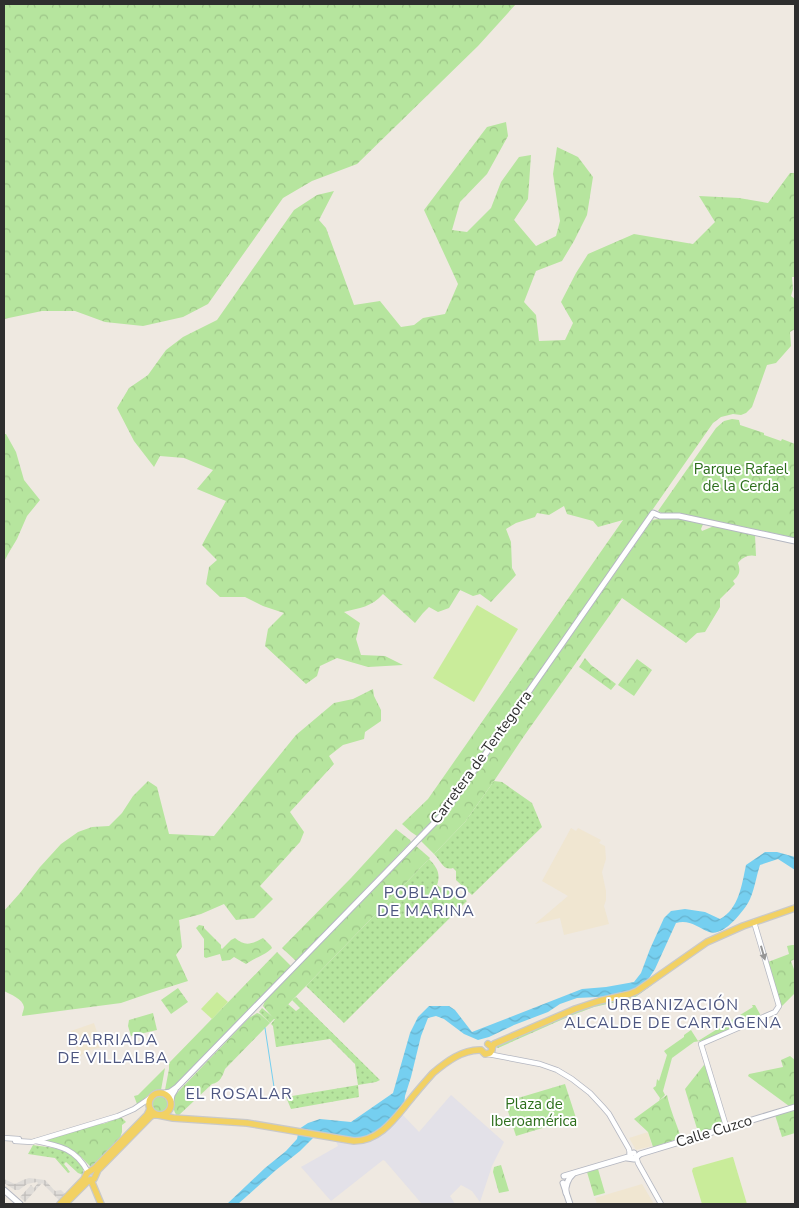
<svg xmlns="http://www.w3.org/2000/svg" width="799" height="1208" font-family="'Nunito Sans',sans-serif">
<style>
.industrial{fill:#e3e1e8}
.education{fill:#f0e6d1}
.grass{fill:#b6e59e}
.forest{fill:url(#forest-crowns)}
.garden{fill:url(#garden-dots)}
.pitch{fill:#c9ec9a}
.plaza{fill:url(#plaza-grid)}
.water{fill:url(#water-waves)}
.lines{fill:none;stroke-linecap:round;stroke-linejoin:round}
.stream{stroke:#75cff0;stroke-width:1}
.tertiary-casing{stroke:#b4b7c1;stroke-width:6}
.secondary-casing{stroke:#b4b7c1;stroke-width:7}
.primary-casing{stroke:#c9c9c9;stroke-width:8}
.tertiary{stroke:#fff;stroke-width:4.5}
.secondary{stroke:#fff;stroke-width:5}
.primary{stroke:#f2d163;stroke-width:5.5}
.oneway{fill:#969696}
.labels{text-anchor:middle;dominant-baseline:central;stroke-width:4;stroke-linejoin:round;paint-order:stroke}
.park-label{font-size:15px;fill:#2c6e1b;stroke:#fff}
.street-label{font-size:15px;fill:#2e2e2e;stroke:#fff}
.neighbourhood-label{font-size:16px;letter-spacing:1px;fill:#4d5680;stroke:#fff}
</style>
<defs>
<pattern id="forest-crowns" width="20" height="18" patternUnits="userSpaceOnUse" patternTransform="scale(1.25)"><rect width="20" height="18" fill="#b6e59e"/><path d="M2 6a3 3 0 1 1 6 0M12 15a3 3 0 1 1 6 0" fill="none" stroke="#9dc588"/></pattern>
<pattern id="garden-dots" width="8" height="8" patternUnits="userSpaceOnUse" patternTransform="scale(1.25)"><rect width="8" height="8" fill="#b6e59e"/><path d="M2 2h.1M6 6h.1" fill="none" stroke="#9dc588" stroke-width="1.8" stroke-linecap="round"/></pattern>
<pattern id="plaza-grid" width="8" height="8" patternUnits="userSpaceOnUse" patternTransform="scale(1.25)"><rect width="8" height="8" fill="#dfdcd8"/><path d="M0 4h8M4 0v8" fill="none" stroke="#c0bdba"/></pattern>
<pattern id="water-waves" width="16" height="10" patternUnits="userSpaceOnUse" patternTransform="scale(1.25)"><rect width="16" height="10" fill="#75cff0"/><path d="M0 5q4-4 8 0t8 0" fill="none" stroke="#66b2ce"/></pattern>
</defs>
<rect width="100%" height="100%" fill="#efe9e1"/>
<!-- industrial -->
<path class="industrial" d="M451 1095 504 1142 492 1166 480 1202 472 1191 461 1185 450 1196 455 1204H422L385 1161 383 1160 331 1201 301 1167 338 1146 336 1141 400 1112 419 1132Z"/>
<!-- education -->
<g class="education">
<path d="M571 828 576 831 578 828 601 840 599 843 605 846 606 859 602 872 606 891V900L604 906 609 924 564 935 560 918 535 924 568 896 542 881Z"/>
<path d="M94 1023 102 1047 87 1051 79 1057 71 1031Z"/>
<path d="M648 1132 652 1146 636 1150 629 1138Z"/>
<path d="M642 1184 654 1204H597L595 1198Z"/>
</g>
<!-- grass -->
<g class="grass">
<path d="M752 1005H755L761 1016 706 1040 694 1042 672 1058 663 1091 665 1095 659 1101 660 1098 653 1088 656 1086 657 1079 659 1081 667 1055 664 1051 684 1037V1035L691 1030 698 1041 753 1007Z"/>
<path d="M165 1068 161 1090 154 1091 137 1104 134 1096 138 1095Z"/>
</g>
<!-- forest -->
<g class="forest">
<path d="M4 4H516L478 46 357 164 312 181 283 198 208 304 183 317 143 326 105 322 75 311H42L4 319Z"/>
<path d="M506 122 508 136 487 174 460 202 452 230 467 232 491 208 501 182 519 157 531 155 528 199 514 220 536 246 556 236 560 221 553 174 557 147 578 157 593 177 587 215 574 241 562 261 536 271 524 302 536 315 539 341 565 340 573 323 561 302 576 273 588 254 634 234 693 244 715 222 699 196 739 198 768 203 790 173H795V277H792L793 289 791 296 795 299V329L790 332 791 346 776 363 767 365 752 407 746 413 741 415 733 414 721 417 713 423 443 810 417 836 411 832 402 824 428 799 623 520 598 527 593 521 567 514 564 506 549 515 537 513 535 517 516 523 506 529 511 542 512 568 516 575 491 602 480 594 473 596 460 590 449 608 438 612 429 607 423 613 415 623 383 594C372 607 359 608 344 612L360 623 356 639 361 655 385 656 403 665 368 667 337 658 320 666 317 676 306 684 265 646 268 629 284 613 263 606 245 597H220L206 584 209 567 217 560 202 545 226 501 197 489 213 470 184 458 160 456 154 467 134 441 117 408 129 388 148 375 166 350 183 337 217 320 294 210 317 195 334 191 319 220 326 228 354 305 380 301 401 327 414 325 423 318 445 314 458 284 424 210 487 127Z"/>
<path d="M732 419 739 420 740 425 764 433V435L781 441 782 439 795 444V538C758 530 722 522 684 515 675 514 666 517 658 511L716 428 724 421Z"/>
<path d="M4 434H6L16 452 24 480 40 500 27 516 17 539 8 554 4 562Z"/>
<path d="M665 518H677L703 524 701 529 702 531 714 526 755 535 756 556C748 554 742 558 738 563 741 572 739 575 733 581L735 584 720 599V607L705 632 697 633 686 643 622 598 524 736 494 781 465 822 434 854 421 841 447 814 652 520Z"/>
<path d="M585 658 591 665 616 684 611 690 579 667Z"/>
<path d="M637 659 652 670 634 696 618 685Z"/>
<path d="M373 689 374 696 381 710V721L365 732 364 739 343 745 329 756 334 764 290 812 304 832 300 842 260 886 273 899 254 918 236 920 224 904 201 914 179 920 182 947 176 955 188 981 150 993 121 1003 22 1016C22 1013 24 1010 24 1007 23 999 10 994 4 991V911L20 893 40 867 61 844 78 832 92 827 109 826 122 813 133 796 148 781 157 787 169 834 214 836 296 735 334 703 353 699Z"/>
<path d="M396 829 410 840 411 842 296 961 282 948 351 878Z"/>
<path d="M416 846 430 858 274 1019 263 1006 265 1001Z"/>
<path d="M199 925 204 926V928L221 945V948L222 949 231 940 235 938C245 947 252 944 263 938L271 946 272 948C264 956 254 958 246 964L234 957 230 960 222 961 220 954 206 958 204 957V939L196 928Z"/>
<path d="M792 945H795V959L791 961 795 972V993L781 1007 768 962 789 954 787 946Z"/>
<path d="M277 952 291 966 174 1086 170 1089 165 1090 169 1069V1063Z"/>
<path d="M178 988 188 1002 171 1014 161 1000Z"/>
<path d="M153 1013 157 1030 131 1036 128 1026 129 1020Z"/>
<path d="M257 1013 260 1014 270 1023 225 1069C223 1075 220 1083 212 1084L178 1116C172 1112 173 1101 175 1095L249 1018Z"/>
<path d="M790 1056 795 1060V1104L789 1106 748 1076 749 1074 783 1067 781 1060Z"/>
<path d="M704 1065 706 1066 724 1124 722 1126 699 1133 698 1132 685 1089Z"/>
<path d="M565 1084 576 1118 516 1136 505 1102Z"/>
<circle cx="160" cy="1104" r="11"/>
<path d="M667 1095C670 1110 677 1124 681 1138L653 1147 648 1132 634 1119Z"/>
<path d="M795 1109V1133L782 1137 775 1115Z"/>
<path d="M119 1118H122L126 1122 122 1125V1132L120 1138 91 1167 79 1155 72 1150 44 1141 97 1124C105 1125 111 1120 119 1118Z"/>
<path d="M501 1165 509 1191 499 1193 493 1172 494 1167Z"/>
<path d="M598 1169 605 1193 594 1196 587 1172Z"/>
</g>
<!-- garden -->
<g class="garden">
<path d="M494 781 502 782 532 803 542 827 472 895 456 880V871L453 868C443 871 441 861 434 854L465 822Z"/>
<path d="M429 859C437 867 441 874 437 885L441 888 442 887H452L467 901 344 1023 306 986Z"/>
<path d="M650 982 652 985 634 998 594 1007 570 1016 498 1048 495 1045 521 1032Z"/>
<path d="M296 997 380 1080 376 1082 358 1085 359 1097 291 1109 286 1097 358 1085 355 1064 330 1039 276 1047 273 1026 271 1024 275 1019H274L270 1023 259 1012 262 1008 274 1018 288 1004 296 1011 300 1008 292 1000Z"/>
<path d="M33 1145C58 1149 66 1147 83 1167V1175L78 1173 66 1162 64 1164 70 1172 68 1173 55 1158 28 1154Z"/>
</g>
<!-- pitch -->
<g class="pitch">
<path d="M477 605 518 629 474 702 433 678Z"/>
<path d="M217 992 228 1002 212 1019 201 1009Z"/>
<path d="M732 1157H733L747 1204H702L692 1171 693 1168Z"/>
</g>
<!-- plaza -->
<path class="plaza" d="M29 1178 45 1180 55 1191 61 1190 65 1194 59 1200 42 1183 25 1202 20 1197 31 1185 34 1188 38 1183 37 1182 27 1184 19 1190H15L4 1183V1179L15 1184 23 1180Z"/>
<!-- water -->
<path class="water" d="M765 852H777L795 857V870L778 859 760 865C756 877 754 893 748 903 741 914 723 937 709 932 697 927 689 919 676 923L655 969 644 986 618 996 577 998 560 1004 548 1012 514 1025 489 1037 478 1040 464 1034 444 1019 436 1016 428 1018 421 1036 411 1077 405 1096 404 1107 392 1121 367 1139 316 1135 300 1151 276 1170 238 1204H227L265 1168 286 1151 297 1139 299 1129 308 1123 320 1119 351 1122 393 1093 410 1033 418 1017 429 1006H449L455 1010 472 1032 582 989 606 987 634 982 641 973 650 949 664 918 671 911 685 909 705 912 720 919C739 909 742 884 746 865Z"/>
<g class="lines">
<!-- stream -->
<path class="stream" d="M265 1028 274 1087"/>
<!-- tertiary casing -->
<g class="tertiary-casing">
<g id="tertiary">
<path d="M488 1054 540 1064 557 1070 572 1079 590 1093 603 1107 609 1114 629 1149 630 1154"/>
<path d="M728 1127 726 1126 701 1044 775 1012 779 1006 754 922"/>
<path d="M4 1138 19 1139"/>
<path d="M15 1141 32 1142 118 1116 134 1109 150 1098"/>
<path d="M36 1141C61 1146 76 1149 88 1172"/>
<path d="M636 1156 638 1163 661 1204"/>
</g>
</g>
<!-- secondary casing -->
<g class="secondary-casing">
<g id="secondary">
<path d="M165 1093 170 1092 177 1087 445 812 653 513 660 516H679L795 541"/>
<path d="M171 1100 172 1095 175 1090"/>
<path d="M627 1158 634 1159 640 1154 795 1107"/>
<path d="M631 1158 630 1154 634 1153"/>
<path d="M564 1176 628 1157"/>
<path d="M563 1183 570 1204"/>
<path d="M4 1190 20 1204"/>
<path d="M566 1193C565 1187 568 1178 573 1174"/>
</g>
</g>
<!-- primary casing -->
<g class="primary-casing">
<g id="primary">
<path d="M492 1048 494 1044 575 1009 599 1001 630 994 637 991 707 942 743 926 795 908"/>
<circle cx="160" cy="1104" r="11"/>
<path d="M158 1115 173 1118 247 1123 354 1141C380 1141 395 1118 410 1100 417 1091 425 1082 433 1073 446 1062 463 1049 481 1050L485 1054 490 1053 492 1050V1047L488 1044"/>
<path d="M89 1180H91L101 1204"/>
<path d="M60 1204 84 1179 87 1173 95 1168 147 1115 150 1109"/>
<path d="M65 1204 87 1182 94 1179 98 1170 150 1117 153 1115H158"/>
</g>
</g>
<!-- tertiary -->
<use href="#tertiary" class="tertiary"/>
<!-- secondary -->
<use href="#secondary" class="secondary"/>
<!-- primary -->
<use href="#primary" class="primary"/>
</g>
<!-- one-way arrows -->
<defs><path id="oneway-solid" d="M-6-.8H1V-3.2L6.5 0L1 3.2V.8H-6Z" transform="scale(1.25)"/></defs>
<use class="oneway" href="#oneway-solid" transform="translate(763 953) rotate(74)"/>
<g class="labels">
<!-- park labels -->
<g class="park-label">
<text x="741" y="469">Parque Rafael<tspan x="741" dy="17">de la Cerda</tspan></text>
<text x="534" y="1104">Plaza de<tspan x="534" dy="17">Iberoamérica</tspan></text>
</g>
<!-- street labels -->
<g class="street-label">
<text transform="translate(481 757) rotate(-54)">Carretera de Tentegorra</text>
<text transform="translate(714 1131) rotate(-17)">Calle Cuzco</text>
</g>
<!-- neighbourhood labels -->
<g class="neighbourhood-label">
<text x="426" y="893">POBLADO<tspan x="426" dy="18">DE MARINA</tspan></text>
<text x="673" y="1005">URBANIZACIÓN<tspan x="673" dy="18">ALCALDE DE CARTAGENA</tspan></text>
<text x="113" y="1040">BARRIADA<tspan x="113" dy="18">DE VILLALBA</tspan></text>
<text x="239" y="1094">EL ROSALAR</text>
</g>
</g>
<!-- border -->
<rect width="799" height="1208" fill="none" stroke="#2e2e2e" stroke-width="10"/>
</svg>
